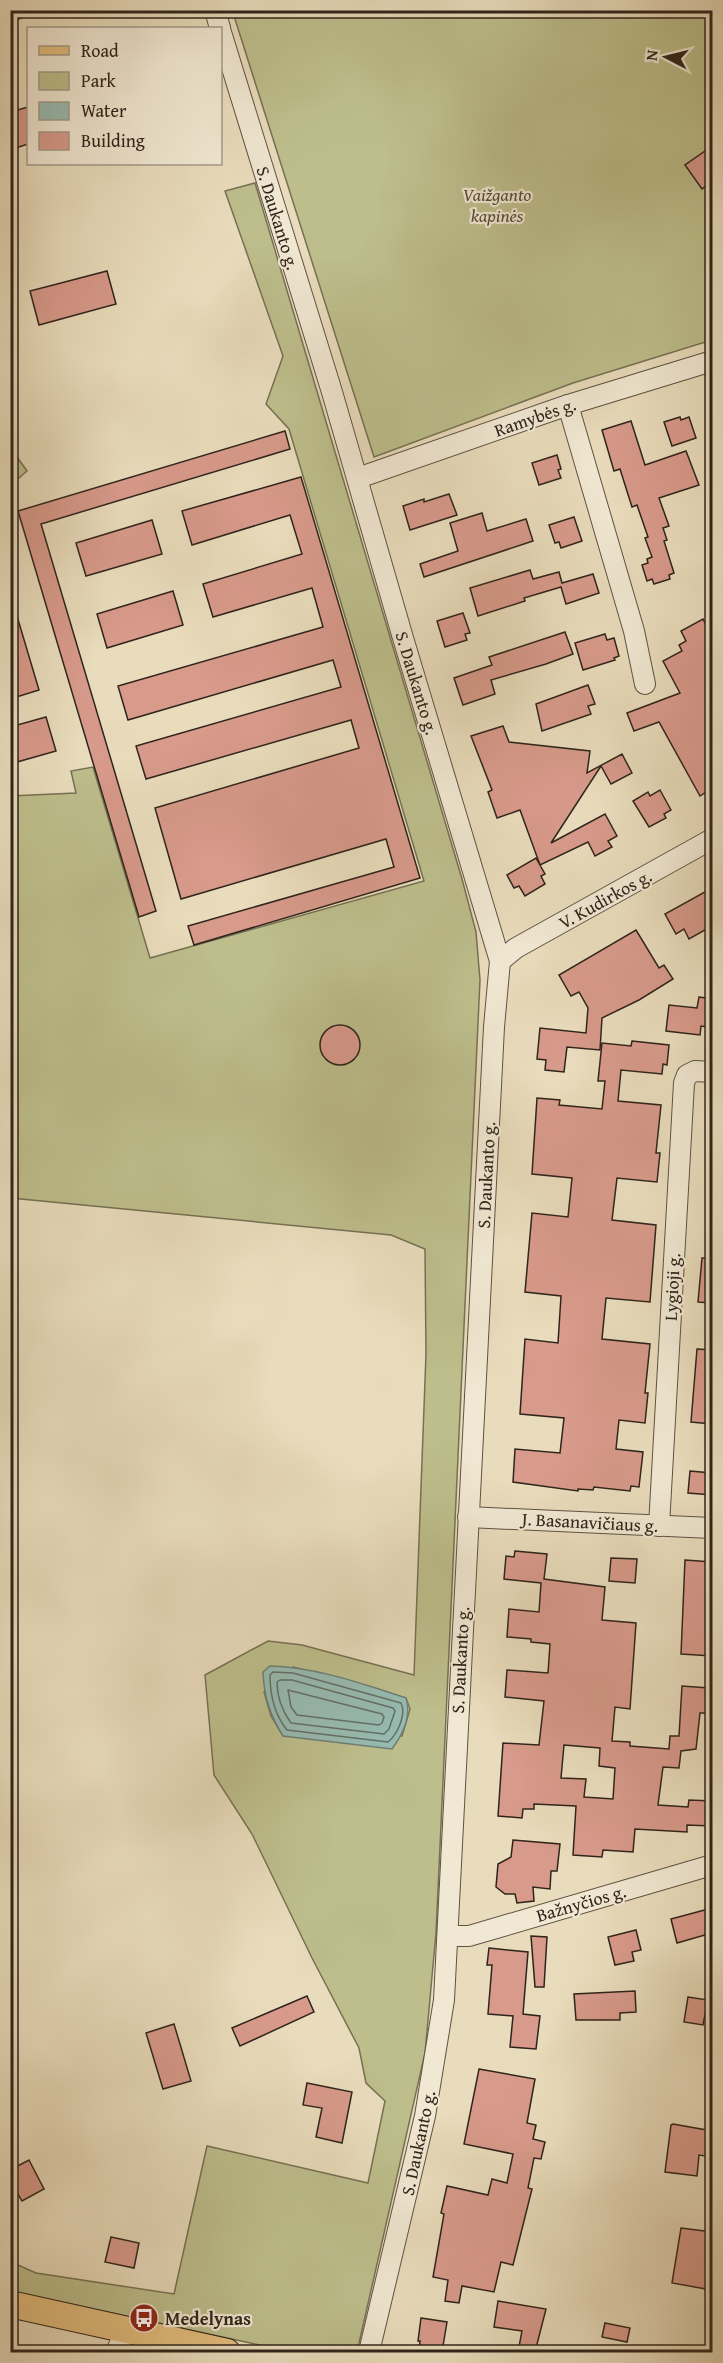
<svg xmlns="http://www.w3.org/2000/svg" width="723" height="2363" font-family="'Gentium Book Plus',serif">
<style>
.green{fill:#bdbe8c;stroke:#767154;stroke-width:1.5;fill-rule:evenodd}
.water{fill:#97bbb2;stroke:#6d7f76;stroke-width:1.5}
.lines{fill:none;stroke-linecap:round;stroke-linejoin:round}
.shore{stroke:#637066;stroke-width:1.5}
.building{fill:#d89a8b;stroke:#2f241b;stroke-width:1.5;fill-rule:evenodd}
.minor-casing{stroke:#5e5243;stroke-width:22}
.major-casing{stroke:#2f241b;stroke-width:28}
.minor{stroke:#f1e8d3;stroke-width:20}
.major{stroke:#e4be7e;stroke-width:26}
.labels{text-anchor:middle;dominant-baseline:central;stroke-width:4.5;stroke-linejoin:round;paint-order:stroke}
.park-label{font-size:18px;font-style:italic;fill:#524a37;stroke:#f1e8d3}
.street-label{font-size:18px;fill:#2f241b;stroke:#f1e8d3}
.poi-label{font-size:18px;font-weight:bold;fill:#2f241b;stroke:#f1e8d3;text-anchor:start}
</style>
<rect width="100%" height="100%" fill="#e9dcbc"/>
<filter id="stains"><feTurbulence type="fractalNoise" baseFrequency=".00333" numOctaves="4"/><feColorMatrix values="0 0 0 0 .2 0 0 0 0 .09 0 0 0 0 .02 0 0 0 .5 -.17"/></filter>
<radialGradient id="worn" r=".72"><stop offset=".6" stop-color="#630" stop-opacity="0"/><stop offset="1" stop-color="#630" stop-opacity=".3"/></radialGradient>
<!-- green -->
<g class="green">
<path d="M11 10H43V11L11 22Z"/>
<path d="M254 10 712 11V340L573 383 374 457 234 16Z"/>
<path d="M255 183 462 879 476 932 480 980 436 1933 425 2053 357 2352H292L11 2291V2262L36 2273 174 2294 207 2146 368 2183 385 2101 366 2083 359 2048 312 1958 252 1834 214 1775 205 1675 268 1641 302 1645 414 1675 426 1354 425 1249 391 1235 11 1198 10 796 76 793 71 771 93 767 150 958 424 881 289 429 266 404 283 356 225 191ZM293 1667 369 1686 406 1698 410 1709 402 1736H283L271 1716 264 1692Z"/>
<path d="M10 447 27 471 11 485H10Z"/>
</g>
<!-- water -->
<path class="water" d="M270 1666C316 1667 363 1684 406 1698 412 1716 403 1734 392 1749L283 1736C270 1715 264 1697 263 1672Z"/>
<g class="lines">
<!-- shore -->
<g class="shore">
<path d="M273 1672 293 1673 401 1703C407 1714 397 1735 388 1742L287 1730C274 1714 270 1696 270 1675Z"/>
<path d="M280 1680H292L393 1708 395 1711 389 1729 384 1734 291 1723C283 1712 277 1697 277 1682Z"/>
<path d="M288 1690 382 1714 384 1717 382 1723 379 1725 297 1715 291 1707Z"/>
</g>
</g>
<!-- building -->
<g class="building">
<path d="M28 107V144L10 150V112Z"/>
<path d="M705 151 712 162V181L702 189 685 165Z"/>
<path d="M107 271 116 304 39 325 30 291Z"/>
<path d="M680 417 681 420 689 417 696 438 672 446 664 422Z"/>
<path d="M631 421 645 465 686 451 699 485 659 498 669 526 663 528 667 540 664 541 674 573 669 575 670 579 654 584 652 579 647 581 642 565 648 563 647 559 652 557 645 538 648 537 637 505 632 507 620 469 614 471 602 430Z"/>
<path d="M285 431 290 449 41 524 156 911 139 917 18 511Z"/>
<path d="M557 455 561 469 558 470 561 478 539 485 532 463Z"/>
<path d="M301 477 420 878 194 945 188 926 394 867 386 839 181 899 155 808 359 748 351 720 146 779 136 746 341 687 333 660 128 720 118 686 323 627 312 588 213 617 203 584 302 554 290 515 192 545 182 511Z"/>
<path d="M449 494 457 515 410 530 403 506 424 499V502Z"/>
<path d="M482 513 487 531 526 519 533 541 424 577 420 564 458 551 450 523Z"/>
<path d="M574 517 582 541 561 548 559 542 555 543 549 525Z"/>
<path d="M152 520 162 554 86 576 76 543Z"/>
<path d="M530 570 533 579 559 572 562 583 593 574 599 593 566 604 561 587 524 598 525 601 478 616 470 588Z"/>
<path d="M173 591 183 625 107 648 97 614Z"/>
<path d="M14 606 39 690 10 699V607Z"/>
<path d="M463 613 470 633 465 634 467 640 445 647 437 621Z"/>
<path d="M703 619 712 637V671L706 675 712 686V736L705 741 712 753V788L700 796 659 722 634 731 627 713 680 693 663 661 682 651 679 645 686 641 681 631Z"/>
<path d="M565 632 573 654 546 664 491 680 495 694 463 705 454 678 492 665 489 657Z"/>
<path d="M605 634 607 640 614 638 619 656 614 658 615 660 583 670 575 643Z"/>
<path d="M588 685 595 704 588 706 591 714 542 731 536 704Z"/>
<path d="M46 717 56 751 17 762 10 739V727Z"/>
<path d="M503 726 509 742 590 751 587 773 622 754 632 773 611 784 601 766 551 843 605 814 617 836 608 841 612 847 595 856 588 842 540 865 520 810 497 818 488 792 492 790 471 736Z"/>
<path d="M660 790 671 810 664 814 666 818 649 827 633 801 648 792 650 796Z"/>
<path d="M536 858 545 874 541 876 545 884 525 896 519 886 514 888 507 875Z"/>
<path d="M712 888V926L689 939 684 929 676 934 665 914Z"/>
<path d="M636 930 659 968 664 965 673 979 639 1000 602 1018 600 1050 567 1047 564 1072 545 1070 546 1060 537 1059 540 1028 586 1033 588 1008 579 992 571 996 559 975Z"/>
<path d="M699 997 712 999V1015H708L707 1027 701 1026 700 1035 666 1031 669 1005 697 1008Z"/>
<circle cx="340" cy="1045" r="20"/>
<path d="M632 1041 669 1045 667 1065 663 1064 662 1074 621 1070 618 1101 661 1105 656 1153H660L657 1182 617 1178 612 1220 656 1225 650 1302 606 1298 602 1339 650 1344 645 1393H648L645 1423 619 1420 616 1449 643 1452 639 1487 631 1486 630 1491 594 1487 593 1490 578 1489V1491L513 1482 515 1449 560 1453 564 1418 520 1414 525 1339 558 1343 561 1296 525 1292 532 1213 568 1217 572 1178 532 1174 537 1098 560 1100 559 1105 602 1109 605 1081H598L602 1043 631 1046Z"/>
<path d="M702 1258H712V1303L698 1302Z"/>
<path d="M697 1349 712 1350V1424L691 1422Z"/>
<path d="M690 1471 712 1473V1495L688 1493Z"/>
<path d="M515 1551 547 1554 544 1579 605 1587 602 1620 636 1623 630 1709 615 1707 612 1741 630 1742V1746L669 1749 670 1736H679L682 1686 709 1688 707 1713H700L696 1749 681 1751 679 1768 663 1767 658 1805 688 1807 689 1800 712 1801V1826L687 1825V1832L635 1829 633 1852 603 1850 602 1857 573 1855 576 1806 534 1804V1809H523L522 1818 498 1816 503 1743 539 1745 544 1701 505 1697 507 1670 548 1673 550 1644 531 1642V1639L507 1637 509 1609 539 1612 541 1583 504 1579 506 1556 514 1557ZM564 1745 600 1748 599 1766 615 1768 613 1799 584 1797 586 1779 561 1778Z"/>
<path d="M611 1558 637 1559 635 1583 609 1581Z"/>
<path d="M685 1560 712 1562V1656L681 1654Z"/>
<path d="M513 1840 560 1844 557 1871H551L550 1889 533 1887 534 1901 517 1903 515 1894H505L496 1887 498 1864 511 1857Z"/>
<path d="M712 1908V1933L677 1943 671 1919Z"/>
<path d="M636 1930 641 1950 632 1952 634 1961 615 1965 608 1937Z"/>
<path d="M531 1936 547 1937 544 1987H535Z"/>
<path d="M489 1948 528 1952 523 2014 540 2016 536 2049 510 2047 513 2016 488 2014 492 1965H487Z"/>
<path d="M635 1991 636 2012 620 2013V2020H576L574 1994Z"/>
<path d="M307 1996 314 2012 240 2046 232 2028Z"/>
<path d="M688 1997 708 2000 703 2025 684 2022Z"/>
<path d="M174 2024 191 2081 163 2089 146 2033Z"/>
<path d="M479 2069 535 2079 527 2123 536 2125 533 2139 545 2142 541 2159 534 2158 528 2188 532 2189 513 2265 501 2262 494 2292 462 2286 459 2303 445 2301 448 2280 433 2277 444 2214 441 2213 447 2186 488 2195 492 2179 507 2183 513 2154 464 2144Z"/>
<path d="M307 2083 352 2092 342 2143 316 2137 322 2108 303 2105Z"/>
<path d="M673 2124 712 2131V2157L699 2155 697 2176 665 2172 671 2125Z"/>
<path d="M29 2160 44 2189 22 2201 10 2180V2170Z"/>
<path d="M681 2228 712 2232V2290L672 2283Z"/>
<path d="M111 2237 139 2243 134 2268 105 2262Z"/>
<path d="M498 2301 546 2309 535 2352H518L522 2331 494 2327Z"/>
<path d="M421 2318 447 2322 442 2352 419 2350 420 2341H418Z"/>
<path d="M605 2323 630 2328 627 2342 602 2337Z"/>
</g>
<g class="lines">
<!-- minor casing -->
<g class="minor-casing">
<g id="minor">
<path d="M215 10 220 28"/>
<path d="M220 29 332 392 403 638 500 961 494 1027 444 2000 425 2116 369 2352"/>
<path d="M568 405 634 631 645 684"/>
<path d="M358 478 568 405 712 361"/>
<path d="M500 961 516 948 712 839"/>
<path d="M468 1517 712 1528"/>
<path d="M659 1526 684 1083 687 1075 695 1071 712 1072"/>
<path d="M448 1936H469L712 1865"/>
<path d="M116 2352 126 2330"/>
</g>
</g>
<!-- major casing -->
<g class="major-casing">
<path id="major" d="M10 2304 227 2352"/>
</g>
<!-- minor -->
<use href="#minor" class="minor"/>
<!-- major -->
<use href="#major" class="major"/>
</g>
<!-- icons -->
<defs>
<g id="bus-disc" transform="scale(1.5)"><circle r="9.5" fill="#8f2418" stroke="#f1e8d3"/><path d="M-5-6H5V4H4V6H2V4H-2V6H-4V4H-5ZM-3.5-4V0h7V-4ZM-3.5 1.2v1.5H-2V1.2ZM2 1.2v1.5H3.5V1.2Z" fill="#fff"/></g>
</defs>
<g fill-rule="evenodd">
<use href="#bus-disc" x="144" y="2318"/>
</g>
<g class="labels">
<!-- park labels -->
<g class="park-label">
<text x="497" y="194">Vaižganto<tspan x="497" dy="21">kapinės</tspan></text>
</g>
<!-- street labels -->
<g class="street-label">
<text transform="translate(278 218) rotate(73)">S. Daukanto g.</text>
<text transform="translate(535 417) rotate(-19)">Ramybės g.</text>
<text transform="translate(417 683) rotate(73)">S. Daukanto g.</text>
<text transform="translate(605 899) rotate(-29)">V. Kudirkos g.</text>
<text transform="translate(486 1175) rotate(-87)">S. Daukanto g.</text>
<text transform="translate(672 1287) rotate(-87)">Lygioji g.</text>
<text transform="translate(590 1522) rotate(3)">J. Basanavičiaus g.</text>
<text transform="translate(460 1660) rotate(-87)">S. Daukanto g.</text>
<text transform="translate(581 1903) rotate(-16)">Bažnyčios g.</text>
<text transform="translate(418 2143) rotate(-78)">S. Daukanto g.</text>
</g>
<!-- poi labels -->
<g class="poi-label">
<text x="165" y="2318">Medelynas</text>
</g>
</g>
<!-- margin -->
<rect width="723" height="2363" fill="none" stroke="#e9dcbc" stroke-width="36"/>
<rect x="12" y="12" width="699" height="2339" fill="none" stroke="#2f241b" stroke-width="3"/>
<rect x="18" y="18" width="687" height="2327" fill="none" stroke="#2f241b" stroke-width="1.5"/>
<!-- legend -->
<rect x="27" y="27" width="195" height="138" fill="#f1e8d3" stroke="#a39a89" stroke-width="1.5"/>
<rect x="39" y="46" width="30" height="9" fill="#e4be7e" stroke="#a39a89" stroke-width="1.5"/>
<text x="81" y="57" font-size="18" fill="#2f241b">Road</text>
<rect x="39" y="72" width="30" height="18" fill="#bdbe8c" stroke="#a39a89" stroke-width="1.5"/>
<text x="81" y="87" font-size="18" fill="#2f241b">Park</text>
<rect x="39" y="102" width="30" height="18" fill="#97bbb2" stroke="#a39a89" stroke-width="1.5"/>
<text x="81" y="117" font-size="18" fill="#2f241b">Water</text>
<rect x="39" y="132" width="30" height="18" fill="#d89a8b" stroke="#a39a89" stroke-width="1.5"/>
<text x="81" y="147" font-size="18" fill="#2f241b">Building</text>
<!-- north arrow -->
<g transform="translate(666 57) rotate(277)" stroke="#f1e8d3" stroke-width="4.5" paint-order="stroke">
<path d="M0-4.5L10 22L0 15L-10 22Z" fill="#2f241b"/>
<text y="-9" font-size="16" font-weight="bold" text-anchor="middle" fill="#2f241b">N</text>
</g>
<rect width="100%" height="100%" filter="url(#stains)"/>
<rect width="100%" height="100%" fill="url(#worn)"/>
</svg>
